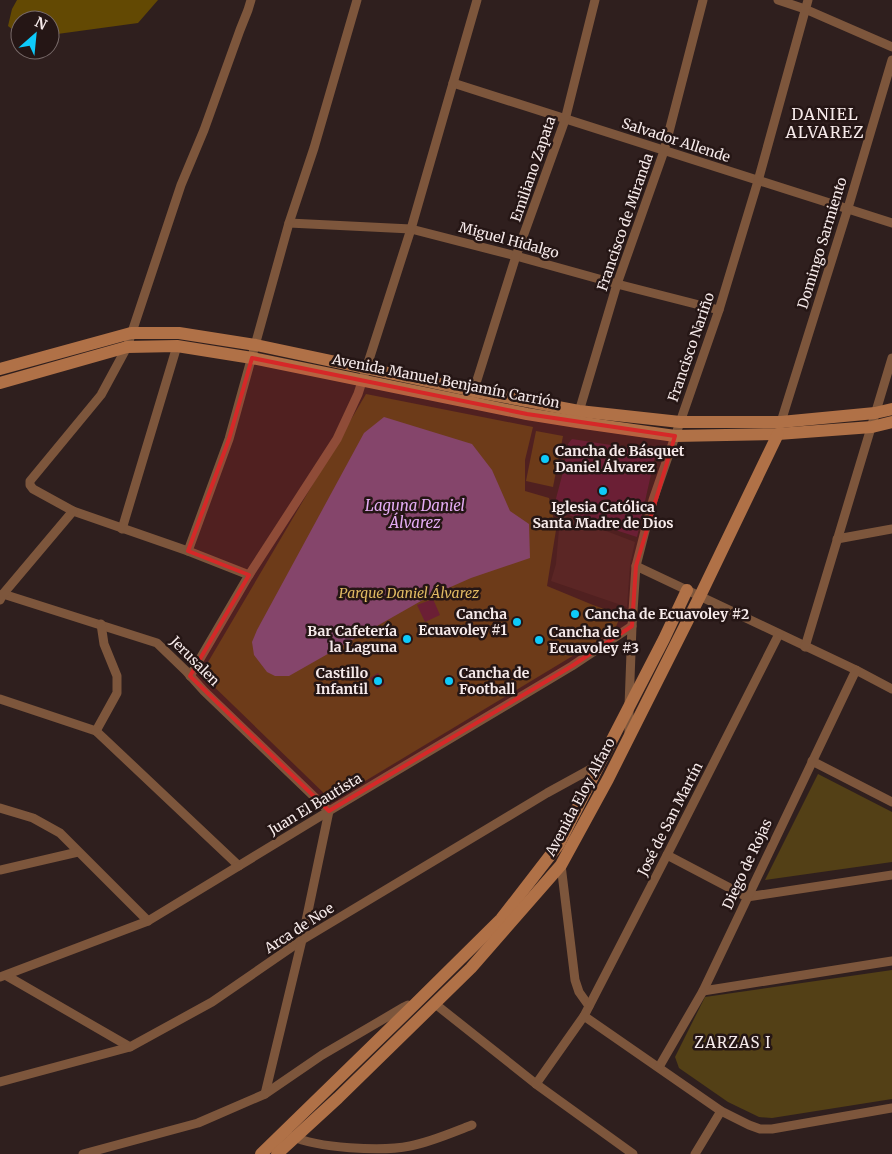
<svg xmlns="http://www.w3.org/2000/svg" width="892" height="1154" font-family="Merriweather,serif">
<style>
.built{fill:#3d2625}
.green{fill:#534016}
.forest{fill:#634903}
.water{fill:#714d7c}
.building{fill:#511d39}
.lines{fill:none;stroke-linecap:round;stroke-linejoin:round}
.street{stroke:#7d563c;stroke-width:9}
.secondary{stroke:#b07147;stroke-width:12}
.marked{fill:#d62828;fill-opacity:0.2;stroke:#d62828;stroke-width:4;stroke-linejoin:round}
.poi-dot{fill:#0ecafa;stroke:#251615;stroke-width:2}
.labels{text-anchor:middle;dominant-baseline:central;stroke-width:5;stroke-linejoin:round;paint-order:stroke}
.street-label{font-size:14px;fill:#f6eaea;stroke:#251615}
.poi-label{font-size:14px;font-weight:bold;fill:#f6eaea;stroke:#251615;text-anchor:start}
.park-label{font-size:14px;font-style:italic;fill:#e1ba63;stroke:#251615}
.water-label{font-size:15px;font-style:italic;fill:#e4acf4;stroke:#251615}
.neighbourhood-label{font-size:15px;letter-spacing:1px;fill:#f6eaea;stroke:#251615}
.quarter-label{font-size:16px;letter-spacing:1px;fill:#f6eaea;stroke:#251615}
</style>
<rect width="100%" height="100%" fill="#2f1f1e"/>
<!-- built -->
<path class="built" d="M564 515 635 542 630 565 627 607 551 581 556 564 559 529Z"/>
<!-- green -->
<g class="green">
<path d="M366 394 533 427 525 460V491L549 498 556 530 547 586 593 605 621 615 614 631 332 801 201 674Z"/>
<path d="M536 431 563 436 553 487 526 481Z"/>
<path d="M818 774 892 812V862L765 880Z"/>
<path d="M892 970V1099L772 1118 759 1117 728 1102 679 1068 675 1057 705 997Z"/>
</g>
<!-- forest -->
<path class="forest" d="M17 0H158L138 23 50 35V20H20V35L8 26 12 9Z"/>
<!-- water -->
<path class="water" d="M384 417 472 444 492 470 510 511 529 524 530 558 471 578 428 597 289 676H275L267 672 254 655 252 642 257 630 364 433Z"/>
<!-- building -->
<g class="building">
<path d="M572 439 656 452 637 537 553 510 563 472 568 444Z"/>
<path d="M433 599 440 615 425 622 417 605Z"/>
<path d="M378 673 385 684 377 689 370 678Z"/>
</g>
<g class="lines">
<!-- street -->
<g class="street">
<path d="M778 0 805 9 892 47"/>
<path d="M453 83 892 223"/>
<path d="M289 223 411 229 516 256 617 284 719 310"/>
<path d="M472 396 516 256 565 120 595 0"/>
<path d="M578 415 617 284 664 151 703 0"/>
<path d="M780 425 848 208 892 60"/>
<path d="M122 529 177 346"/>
<path d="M837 539 892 529"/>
<path d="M188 551 229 439 289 223 314 148 357 0"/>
<path d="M636 566 856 670 892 689"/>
<path d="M249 575 188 551 73 511 33 489 30 485V481L101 395 127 347 181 185 204 130 240 30 248 10 251 0"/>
<path d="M3 594 157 643 186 671 204 691 329 811"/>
<path d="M0 600 3 594 73 511"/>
<path d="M805 647 892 358"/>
<path d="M190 676 249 575 337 439 358 394 411 229 477 0"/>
<path d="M0 699 96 731 239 866"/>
<path d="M96 731 117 693V676L104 644 101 624"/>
<path d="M629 734V706L632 626 636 566 653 500 719 310 758 181 808 0"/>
<path d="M812 761 892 802"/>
<path d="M0 808 33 818 60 833 148 921"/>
<path d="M667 855 747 897 892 875"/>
<path d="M561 865 575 980 579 992 589 1006"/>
<path d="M0 870 78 852"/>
<path d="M7 976 130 1047"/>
<path d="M0 977 148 921 329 811 572 666 632 626"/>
<path d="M703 991 892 961"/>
<path d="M434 1003 536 1084 633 1154"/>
<path d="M584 1016 721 1111 749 1125 760 1129H772L892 1108"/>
<path d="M659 1067 703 991 856 670"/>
<path d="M0 1082 130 1047 212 1002 302 940 547 793 598 765"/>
<path d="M536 1084 584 1016 667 855 779 634"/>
<path d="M265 1094 302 940 329 811"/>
<path d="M291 1136C318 1148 381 1152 410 1146 431 1142 451 1133 472 1125"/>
<path d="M83 1154 198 1123 265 1094 322 1055 404 1007 408 1005 412 1006"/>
<path d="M695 1154 721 1111"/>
</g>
<!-- secondary -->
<g class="secondary">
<path d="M0 369 131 333H179L256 345 473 391 579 411 680 422H781L875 413 892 409"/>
<path d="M0 383 127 347 177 346 252 358 527 414 577 422 675 436 778 434 872 427 892 422"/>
<path d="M261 1154 413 1006 501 919 559 844 599 765 664 639 687 590"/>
<path d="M277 1154 338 1098 471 968 561 865 608 779 700 596 778 434"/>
</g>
</g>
<!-- marked area -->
<path class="marked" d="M252 358 527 414 675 436 636 566 632 626 572 666 329 811 190 676 249 575 188 551 229 439Z"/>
<!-- markers -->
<g class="poi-dot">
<circle cx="545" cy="459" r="5"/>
<circle cx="603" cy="491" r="5"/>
<circle cx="575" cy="614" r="5"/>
<circle cx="517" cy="622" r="5"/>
<circle cx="407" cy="639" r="5"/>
<circle cx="539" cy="640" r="5"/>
<circle cx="378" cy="681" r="5"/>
<circle cx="449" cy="681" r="5"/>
</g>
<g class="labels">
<!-- street labels -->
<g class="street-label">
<text transform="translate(676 140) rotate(18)">Salvador Allende</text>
<text transform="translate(533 169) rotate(-71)">Emiliano Zapata</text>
<text transform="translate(625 222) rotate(-71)">Francisco de Miranda</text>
<text transform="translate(509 240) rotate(15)">Miguel Hidalgo</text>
<text transform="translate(822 243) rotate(-73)">Domingo Sarmiento</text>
<text transform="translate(691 347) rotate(-71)">Francisco Nariño</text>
<text transform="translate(446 381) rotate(11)">Avenida Manuel Benjamín Carrión</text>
<text transform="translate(195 661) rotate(45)">Jerusalen</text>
<text transform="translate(580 797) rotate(-62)">Avenida Eloy Alfaro</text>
<text transform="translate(315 804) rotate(-31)">Juan El Bautista</text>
<text transform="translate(670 819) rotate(-63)">José de San Martín</text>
<text transform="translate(747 864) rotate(-65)">Diego de Rojas</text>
<text transform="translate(299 928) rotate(-33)">Arca de Noe</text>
</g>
<!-- poi labels -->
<g class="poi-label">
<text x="555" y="451">Cancha de Básquet<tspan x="555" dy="16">Daniel Álvarez</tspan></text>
<text x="603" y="507" text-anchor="middle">Iglesia Católica<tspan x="603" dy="16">Santa Madre de Dios</tspan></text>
<text x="507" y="614" text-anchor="end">Cancha<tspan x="507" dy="16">Ecuavoley #1</tspan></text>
<text x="585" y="614">Cancha de Ecuavoley #2</text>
<text x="397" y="631" text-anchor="end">Bar Cafetería<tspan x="397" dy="16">la Laguna</tspan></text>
<text x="549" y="632">Cancha de<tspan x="549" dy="16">Ecuavoley #3</tspan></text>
<text x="368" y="673" text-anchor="end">Castillo<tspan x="368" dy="16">Infantil</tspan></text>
<text x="459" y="673">Cancha de<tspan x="459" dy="16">Football</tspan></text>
</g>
<!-- park labels -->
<g class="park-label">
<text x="409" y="593">Parque Daniel Álvarez</text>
</g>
<!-- water labels -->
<g class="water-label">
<text x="415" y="505">Laguna Daniel<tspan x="415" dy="17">Álvarez</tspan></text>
</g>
<!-- neighbourhood labels -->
<g class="neighbourhood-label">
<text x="733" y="1042">ZARZAS I</text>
</g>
<!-- quarter labels -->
<g class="quarter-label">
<text x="825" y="114">DANIEL<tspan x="825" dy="18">ALVAREZ</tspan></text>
</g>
</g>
<!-- north arrow -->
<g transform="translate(35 35) rotate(27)"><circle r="24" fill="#251615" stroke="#796b6a"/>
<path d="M0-4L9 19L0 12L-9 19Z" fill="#0ecafa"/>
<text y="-8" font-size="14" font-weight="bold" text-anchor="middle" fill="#f6eaea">N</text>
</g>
</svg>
